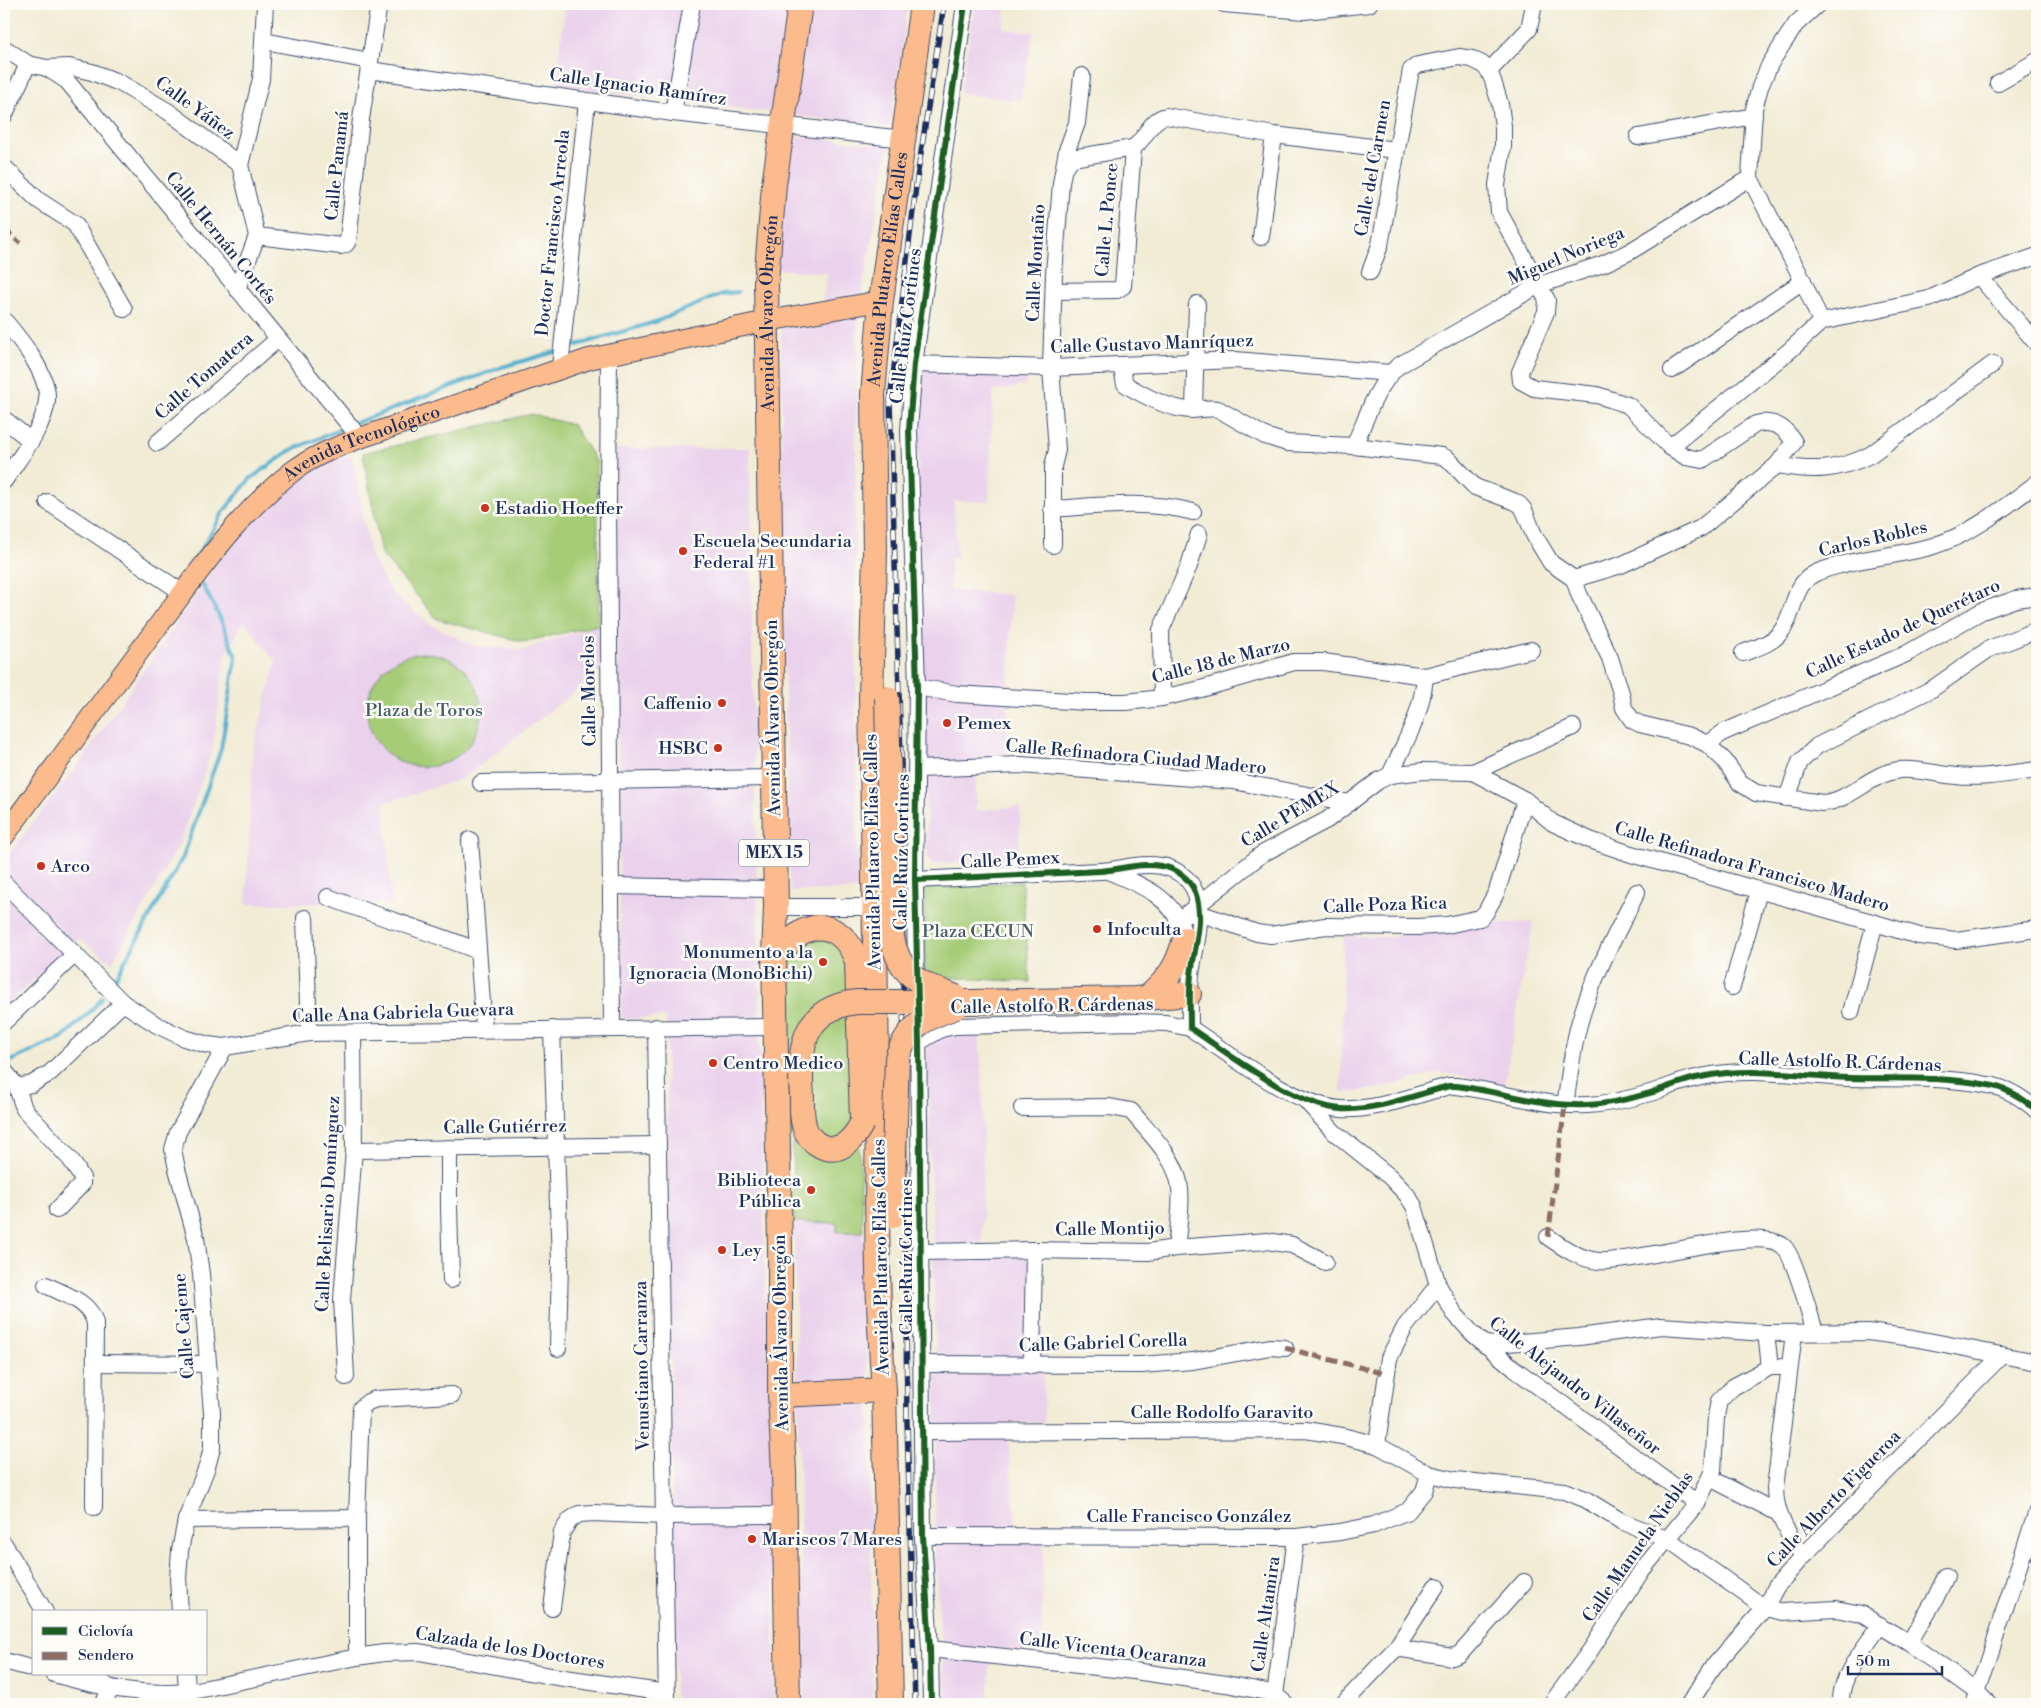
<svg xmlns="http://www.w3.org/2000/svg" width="2041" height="1708" font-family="'Libre Bodoni',serif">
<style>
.built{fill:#ead1ec}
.green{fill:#a6cc77;stroke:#607e6a}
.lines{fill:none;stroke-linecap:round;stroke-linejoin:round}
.stream{stroke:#51aecf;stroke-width:4}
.minor-casing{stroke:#3b4b70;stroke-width:18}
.major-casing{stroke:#3b4b70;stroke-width:22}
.highway-casing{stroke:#3b4b70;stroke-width:26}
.minor{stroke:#fff;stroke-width:16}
.major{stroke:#fbbb8d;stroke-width:20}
.highway{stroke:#fbbb8d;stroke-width:24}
.rail-casing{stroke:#1b2f5e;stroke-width:5.5}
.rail{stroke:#fdfcf7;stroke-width:4;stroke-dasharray:11;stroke-linecap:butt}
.highway-bridge-casing{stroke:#3b4b70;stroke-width:26;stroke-linecap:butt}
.highway-bridge{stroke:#fbbb8d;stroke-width:24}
.quiet{stroke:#8d6e63;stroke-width:5;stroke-dasharray:10 5;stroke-linecap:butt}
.cycleway-casing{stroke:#fdfcf7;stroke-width:9}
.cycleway{stroke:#1b5e20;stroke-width:6}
.poi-dot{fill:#c8321e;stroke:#fdfcf7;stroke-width:2}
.labels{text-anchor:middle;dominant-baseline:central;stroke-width:5;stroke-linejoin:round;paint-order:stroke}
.shield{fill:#fdfcf7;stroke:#5f6c8c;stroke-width:1}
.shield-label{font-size:16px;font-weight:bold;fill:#1b2f5e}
.street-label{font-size:18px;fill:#1b2f5e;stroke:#fdfcf7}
.poi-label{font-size:18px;fill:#1b2f5e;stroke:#fdfcf7;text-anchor:start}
.park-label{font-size:18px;fill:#455e66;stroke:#fdfcf7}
</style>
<rect width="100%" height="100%" fill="#fdfcf7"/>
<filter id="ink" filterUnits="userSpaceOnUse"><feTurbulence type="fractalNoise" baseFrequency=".02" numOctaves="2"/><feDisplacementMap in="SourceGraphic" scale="10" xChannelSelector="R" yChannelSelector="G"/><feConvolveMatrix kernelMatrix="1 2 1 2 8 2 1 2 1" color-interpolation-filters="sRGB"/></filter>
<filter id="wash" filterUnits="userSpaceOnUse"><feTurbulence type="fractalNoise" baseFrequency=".0096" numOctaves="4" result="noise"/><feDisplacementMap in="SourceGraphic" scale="20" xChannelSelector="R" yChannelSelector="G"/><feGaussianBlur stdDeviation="1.12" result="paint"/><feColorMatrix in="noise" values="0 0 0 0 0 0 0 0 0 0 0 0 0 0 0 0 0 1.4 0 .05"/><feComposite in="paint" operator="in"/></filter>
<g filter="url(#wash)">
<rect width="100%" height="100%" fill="#f2ecd5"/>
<!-- built -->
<g class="built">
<path d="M565 4H908L890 127 556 86Z"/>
<path d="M975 4H1006L1003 29 1034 32 1020 101 960 93Z"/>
<path d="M793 136 889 145 858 315 855 518 857 890 790 891 785 688 781 329 818 321 828 273 778 269Z"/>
<path d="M921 369 1026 371V385L993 391 989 502 954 501 957 558H951L949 590 1012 595 1006 756 976 757V811L1021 806 1018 858 932 864 928 860 922 703 918 439Z"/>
<path d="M750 448 752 654 766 1318 774 1576V1704H675L666 1017 621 1019 615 449Z"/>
<path d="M352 456 370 555 391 592 429 624 475 646 522 650 599 625 600 672 464 778 384 803 392 903 246 904 253 749 276 662 244 621 225 656 213 748 179 845 112 963 80 939 4 1007V860L83 758 223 555 268 506 322 462Z"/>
<path d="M1533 922 1504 1085 1440 1072 1381 1088 1341 1093 1343 936 1391 937 1488 923Z"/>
<path d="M979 1030 983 1097 982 1256 1042 1255 1044 1423 1006 1422 1016 1525 1044 1527 1041 1654 991 1648 988 1704H946L935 1559 936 1356 927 1042 949 1032Z"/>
<path d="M794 1223H837V1232H863L869 1401 873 1704H804Z"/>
</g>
<!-- green -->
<g class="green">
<path d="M532 414 573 425 597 463 599 625 523 642 437 619 381 554 363 453Z"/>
<circle cx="424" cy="710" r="57"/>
<path d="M1022 882 1030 982 925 976 924 886Z"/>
<path d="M826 933 850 952 863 1232H837V1223L794 1222 788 957 796 944Z"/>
</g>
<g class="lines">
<!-- stream -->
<g class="stream">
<path d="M567 348 655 322 722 294 738 292"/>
<path d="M353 424 502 367 558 351"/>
<path d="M194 562 224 511 250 479 291 450 346 427"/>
<path d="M114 981 183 857 221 749 236 657 220 618 200 580"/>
<path d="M4 1064 63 1037 93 1009 102 998"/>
</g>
</g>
</g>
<g filter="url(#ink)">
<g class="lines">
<!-- minor casing -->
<g class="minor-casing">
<g id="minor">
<path d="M1224 4 1304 11 1369 4"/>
<path d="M1818 4 1796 24 1784 42 1770 64 1760 87 1754 109 1750 178 1803 281 1821 322 1929 299 1979 276 2037 256"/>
<path d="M264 41 370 61"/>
<path d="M4 48 28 64 47 68 69 67 92 72 120 83 169 112 240 165 257 236 237 289"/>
<path d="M47 68 67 81 360 438"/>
<path d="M369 70 673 113 903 139"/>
<path d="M1489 71 1529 29 1534 4"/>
<path d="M1998 83 2037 61"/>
<path d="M673 113 692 4"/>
<path d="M4 116 28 64"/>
<path d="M1638 137 1754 116"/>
<path d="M240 165 261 79 265 4"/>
<path d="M4 167 38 200 75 224 124 309"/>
<path d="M1065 167 1072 158 1133 148C1146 139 1150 119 1166 116L1274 135 1396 150"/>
<path d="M257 236 341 246 346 244 348 241 361 119 379 4"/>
<path d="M1261 237 1274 135"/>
<path d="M1370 272 1380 245 1411 70 1418 65 1459 57 1472 59 1482 64 1489 71 1493 81 1500 104 1503 126V147L1497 185 1499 212 1547 300 1546 312 1520 372 1521 381 1534 388 1597 395 1628 405 1670 447 1686 457 1702 460 1756 424C1773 420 1785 427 1794 442L1777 465 1701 528 1621 565 1574 579"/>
<path d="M1979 276 2037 344"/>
<path d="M1054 291 1117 290 1123 286 1133 148"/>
<path d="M4 320C20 339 49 374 47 400 44 428 19 458 4 481"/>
<path d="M609 354 608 504 612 1028"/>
<path d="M914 364 1051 368 1235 360 1390 373"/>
<path d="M1121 365 1125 384C1144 396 1168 409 1191 410 1200 410 1208 407 1218 409L1265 436 1287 443 1354 446 1442 456 1448 459 1475 487 1513 501 1520 505 1524 510 1534 535 1551 563 1574 579 1579 594 1610 658 1621 693 1624 708 1632 720 1640 724 1690 736 1707 744 1724 760 1740 783 1756 793 1822 803C1851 801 1869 774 1899 770 1918 768 1938 775 1956 776 1983 779 2011 773 2037 770"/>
<path d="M560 368 587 101"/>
<path d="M1672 370 1803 281"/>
<path d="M1194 409 1197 304"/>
<path d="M4 419 31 441"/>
<path d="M157 443 278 339"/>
<path d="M1354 446C1366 419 1376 386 1398 366L1539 285 1603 264 1629 252 1750 178"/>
<path d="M1670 447 1789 351 1821 322"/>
<path d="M1777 465C1813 472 1837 471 1870 455L1993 364"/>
<path d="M48 502 183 593"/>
<path d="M1052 509C1099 506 1147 500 1193 512"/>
<path d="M1053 545V466L1057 450 1051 368 1054 274 1061 183 1067 150 1077 123 1082 76"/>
<path d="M1743 653C1755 648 1771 644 1780 633 1795 616 1791 588 1812 575 1822 569 1833 567 1844 564 1874 557 1905 554 1933 546 1972 534 2005 507 2037 483"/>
<path d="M917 687 957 694 1086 702H1126L1162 698 1201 689 1294 662H1323L1425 676 1531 650"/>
<path d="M1162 698 1161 630 1189 566 1199 534"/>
<path d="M1707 744 1724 732 1906 654 1982 611 2016 599 2037 596"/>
<path d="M918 769 1020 765 1233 781 1350 803"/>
<path d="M1473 772 1525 800 1553 823 1590 840 1631 854 1875 923 1919 936 1956 940 2037 929"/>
<path d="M1390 775C1406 740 1422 714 1425 676"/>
<path d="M481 783 774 778"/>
<path d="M1787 798 1800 762 1817 746 1932 689 1989 649 2037 630"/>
<path d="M470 840 484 1029"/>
<path d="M1108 871C1138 884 1171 895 1182 929"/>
<path d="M915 880C977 877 1039 874 1100 871 1120 870 1140 862 1161 866 1175 868 1190 878 1195 892 1205 919 1194 948 1191 975 1189 992 1190 1010 1190 1028 1230 1054 1294 1106 1341 1109 1377 1111 1414 1095 1449 1086H1456C1499 1091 1543 1107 1587 1105 1608 1104 1630 1099 1650 1093 1667 1088 1683 1080 1701 1077 1749 1066 1799 1076 1848 1078 1894 1079 1942 1076 1988 1085 2007 1088 2023 1098 2037 1111"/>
<path d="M4 883 123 1003 157 1025 184 1038 208 1045 225 1047 309 1033 775 1027"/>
<path d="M611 886 775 889"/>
<path d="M328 897C378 917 429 931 478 951"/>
<path d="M776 907H873"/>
<path d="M1199 913 1257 933 1271 935 1325 926 1418 927 1447 925 1480 918 1486 912 1497 891 1525 800"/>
<path d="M305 918 309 1033"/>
<path d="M1179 920 1262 854 1327 820 1378 781 1390 775 1423 771 1473 772 1573 727"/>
<path d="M916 985 915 880 917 687 909 430 914 364 965 4"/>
<path d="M1732 987 1759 891"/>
<path d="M1851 1012 1875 923"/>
<path d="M918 1019 923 1536 930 1649 931 1704"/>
<path d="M4 1022 75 954"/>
<path d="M656 1027 667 1704"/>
<path d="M552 1029 560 1262 558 1348"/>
<path d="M919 1042 941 1029 956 1026 1134 1022 1166 1023 1190 1028"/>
<path d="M4 1070 17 1087 24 1109 71 1160 82 1178V1184L57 1210"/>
<path d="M17 1087 32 1084 50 1073 123 1003"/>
<path d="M1307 1102 1334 1132 1390 1177 1407 1195 1414 1206 1438 1285 1454 1313 1472 1333 1516 1370 1697 1503"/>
<path d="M1565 1105C1570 1074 1573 1041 1583 1011 1596 970 1618 931 1637 892"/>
<path d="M1022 1108 1110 1107 1131 1111C1149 1133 1178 1159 1180 1189 1182 1208 1178 1229 1176 1248"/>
<path d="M449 1148V1207L451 1280"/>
<path d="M354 1150 658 1145"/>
<path d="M1548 1237C1564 1248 1579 1259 1599 1261 1635 1264 1763 1223 1784 1247 1796 1260 1809 1313 1815 1332"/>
<path d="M921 1252 1034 1250 1148 1252 1176 1248 1267 1241 1292 1245 1325 1262"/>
<path d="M46 1285C65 1295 90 1301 95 1323L94 1507"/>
<path d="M1766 1333 1770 1367H1780"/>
<path d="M1794 1333 1775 1488C1775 1515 1788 1534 1803 1556"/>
<path d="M1485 1345 1579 1337 1661 1326 1766 1333 1868 1332 1913 1338 2037 1362"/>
<path d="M96 1363 208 1364"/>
<path d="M921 1364 1141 1365 1193 1361 1270 1347 1285 1348"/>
<path d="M1032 1366 1034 1250"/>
<path d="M346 1377 342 1299 354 1150 353 1033"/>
<path d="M922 1432 1306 1430 1342 1436 1377 1445 1429 1474 1455 1480 1564 1491 1585 1499 1621 1521 1669 1540 1765 1608 1783 1612 1836 1609 1861 1614 1909 1643 1978 1693 1990 1704"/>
<path d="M1377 1445 1389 1358 1405 1327 1438 1285"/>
<path d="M1710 1478 1778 1513"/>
<path d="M186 1520 357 1518"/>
<path d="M923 1536 1296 1537 1340 1532 1374 1525 1408 1511 1424 1491 1429 1474"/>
<path d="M4 1544 45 1612"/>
<path d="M552 1608 562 1532 570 1520 579 1514 593 1513 664 1516 784 1515"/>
<path d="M180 1612 178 1578 180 1551 186 1520 207 1467 212 1448V1413L201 1274 196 1238 177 1169 173 1149 178 1132 225 1047"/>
<path d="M1909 1643 1934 1601 1946 1576"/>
<path d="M1396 1648 1452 1657 1460 1654 1524 1582"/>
<path d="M930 1649 1134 1671 1226 1684 1267 1692 1275 1695 1286 1704"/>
<path d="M357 1657V1518L361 1408 368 1402 376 1399 452 1395"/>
<path d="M4 1661 34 1669"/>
<path d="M54 1674C101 1687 138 1696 188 1692L357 1657 384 1653 419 1652 551 1676 667 1693"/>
<path d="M186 1674 188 1704"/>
<path d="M103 1683 111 1689 103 1704"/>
<path d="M1275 1695 1296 1537"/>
<path d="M1841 1699C1842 1672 1866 1647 1880 1625"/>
<path d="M1974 1702 2037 1511"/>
<path d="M1343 1704 1396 1648 1436 1586"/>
<path d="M1551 1704 1590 1651 1642 1570 1697 1503 1713 1471 1716 1416 1719 1401 1733 1387 1770 1367"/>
<path d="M1689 1704 1713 1667 1765 1608 1776 1587 1803 1556 2002 1355"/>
</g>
</g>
<!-- major casing -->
<g class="major-casing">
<g id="major">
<path id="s1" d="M4 836C56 765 108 693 161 622 200 570 240 512 293 471 313 456 336 447 360 438L589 359 767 321 881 301"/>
</g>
</g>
<!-- highway casing -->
<g class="highway-casing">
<g id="highway">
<path d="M774 956C784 948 794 936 804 931 830 919 850 939 857 962L862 1121"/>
<path d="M1147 998C1169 979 1177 967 1185 939"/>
<path d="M969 1002 1135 999 1189 994"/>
<path d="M780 1395 884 1390"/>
<path id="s2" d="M788 1704 784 1472 780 1395V1247L774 956 776 907 766 282 774 185 800 4"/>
<path id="s3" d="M891 1704 884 1390C877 1302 876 1213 878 1124L871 697 875 553 873 394 881 301 922 4"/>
</g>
</g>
<!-- minor -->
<use href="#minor" class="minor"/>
<!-- major -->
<use href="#major" class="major"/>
<!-- highway -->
<use href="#highway" class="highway"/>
<!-- rail casing -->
<g class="rail-casing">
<path id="rail" d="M915 1704 907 1422 901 758 890 400 917 178 944 4"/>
</g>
<!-- rail -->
<use href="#rail" class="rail"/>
<!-- highway-bridge casing -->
<g class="highway-bridge-casing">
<g id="highway-bridge">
<path d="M887 698 892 937C900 978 920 983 956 997"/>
<path d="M862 1123C854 1139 840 1155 821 1146 815 1143 810 1139 807 1133 801 1122 802 1108 802 1096 798 1049 802 1008 857 1002H969"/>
<path d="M892 1216 897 1058C907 1026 926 1017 956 1007"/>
</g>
</g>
<!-- highway-bridge -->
<use href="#highway-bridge" class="highway-bridge"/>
<!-- quiet -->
<g class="quiet">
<path d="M4 229 20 243"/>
<path d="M1548 1237 1565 1105"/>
<path d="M1285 1348 1386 1374"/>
</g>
<!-- cycleway casing -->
<g class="cycleway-casing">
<g id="cycleway">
<path d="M915 880C977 877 1039 874 1100 871 1120 870 1140 862 1161 866 1175 868 1190 878 1195 892 1205 919 1194 948 1191 975 1189 992 1190 1010 1190 1028 1230 1054 1294 1106 1341 1109 1377 1111 1414 1095 1449 1086H1456C1499 1091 1543 1107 1587 1105 1608 1104 1630 1099 1650 1093 1667 1088 1683 1080 1701 1077 1749 1066 1799 1076 1848 1078 1894 1079 1942 1076 1988 1085 2007 1088 2023 1098 2037 1111"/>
<path d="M931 1704 930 1649 923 1536 919 1042 915 880 917 687 909 430 914 364 965 4"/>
</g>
</g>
<!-- cycleway -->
<use href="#cycleway" class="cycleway"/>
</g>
</g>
<!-- markers -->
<g class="poi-dot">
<circle cx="485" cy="508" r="5"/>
<circle cx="683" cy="551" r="5"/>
<circle cx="722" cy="703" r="5"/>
<circle cx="947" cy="723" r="5"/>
<circle cx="718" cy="748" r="5"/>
<circle cx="41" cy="866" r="5"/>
<circle cx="1097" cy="929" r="5"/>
<circle cx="823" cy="962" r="5"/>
<circle cx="713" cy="1063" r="5"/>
<circle cx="811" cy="1190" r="5"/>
<circle cx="722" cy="1250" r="5"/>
<circle cx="752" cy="1539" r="5"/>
</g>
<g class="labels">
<!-- shield labels -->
<rect class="shield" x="739" y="839.5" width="70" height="27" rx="4"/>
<g class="shield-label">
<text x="774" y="853">MEX 15</text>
</g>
<!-- street labels -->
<g class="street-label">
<text transform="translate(638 87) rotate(8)">Calle Ignacio Ramírez</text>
<text transform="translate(195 108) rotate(36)">Calle Yáñez</text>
<text transform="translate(337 166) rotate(-84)">Calle Panamá</text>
<text transform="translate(1373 168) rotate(-80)">Calle del Carmen</text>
<text transform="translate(1107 220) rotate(-85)">Calle L. Ponce</text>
<text transform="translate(553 233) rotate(-84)">Doctor Francisco Arreola</text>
<text transform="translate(221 238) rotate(51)">Calle Hernán Cortés</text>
<text transform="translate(1566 256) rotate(-23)">Miguel Noriega</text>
<text transform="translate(1036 263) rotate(-87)">Calle Montaño</text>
<text stroke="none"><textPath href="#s3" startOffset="1436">Avenida Plutarco Elías Calles</textPath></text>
<text stroke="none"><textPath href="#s2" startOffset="1391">Avenida Álvaro Obregón</textPath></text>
<text transform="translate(906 326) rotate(-83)">Calle Ruíz Cortines</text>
<text transform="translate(1152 344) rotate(-2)">Calle Gustavo Manríquez</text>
<text transform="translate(204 376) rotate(-41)">Calle Tomatera</text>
<text stroke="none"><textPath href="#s1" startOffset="541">Avenida Tecnológico</textPath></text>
<text transform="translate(1873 539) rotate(-13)">Carlos Robles</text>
<text transform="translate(1903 629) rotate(-25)">Calle Estado de Querétaro</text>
<text transform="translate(1221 661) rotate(-14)">Calle 18 de Marzo</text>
<text transform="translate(589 691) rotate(-91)">Calle Morelos</text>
<text transform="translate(773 718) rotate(-91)">Avenida Álvaro Obregón</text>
<text transform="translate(1136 757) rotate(5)">Calle Refinadora Ciudad Madero</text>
<text transform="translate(1290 815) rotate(-31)">Calle PEMEX</text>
<text transform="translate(873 852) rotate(-91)">Avenida Plutarco Elías Calles</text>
<text transform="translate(902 852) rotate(-89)">Calle Ruíz Cortines</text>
<text transform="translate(1010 860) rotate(-3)">Calle Pemex</text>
<text transform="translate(1752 867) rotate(16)">Calle Refinadora Francisco Madero</text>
<text transform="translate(1385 905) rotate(-2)">Calle Poza Rica</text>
<text transform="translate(1052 1006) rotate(-1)">Calle Astolfo R. Cárdenas</text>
<text transform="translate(403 1013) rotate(-2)">Calle Ana Gabriela Guevara</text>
<text transform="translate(1840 1062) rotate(2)">Calle Astolfo R. Cárdenas</text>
<text transform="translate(505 1127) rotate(-1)">Calle Gutiérrez</text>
<text transform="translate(328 1204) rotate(-87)">Calle Belisario Domínguez</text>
<text transform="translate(1110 1229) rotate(-1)">Calle Montijo</text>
<text transform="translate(881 1257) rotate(-91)">Avenida Plutarco Elías Calles</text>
<text transform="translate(906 1257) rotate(-90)">Calle Ruíz Cortines</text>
<text transform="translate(184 1326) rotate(-95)">Calle Cajeme</text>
<text transform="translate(781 1333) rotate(-91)">Avenida Álvaro Obregón</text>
<text transform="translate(1103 1343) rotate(-2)">Calle Gabriel Corella</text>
<text transform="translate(642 1366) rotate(-91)">Venustiano Carranza</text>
<text transform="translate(1575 1386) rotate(38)">Calle Alejandro Villaseñor</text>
<text x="1222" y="1412">Calle Rodolfo Garavito</text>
<text transform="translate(1834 1499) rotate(-46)">Calle Alberto Figueroa</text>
<text x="1189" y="1516">Calle Francisco González</text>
<text transform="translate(1638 1547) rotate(-55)">Calle Manuela Nieblas</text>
<text transform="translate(1266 1614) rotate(-82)">Calle Altamira</text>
<text transform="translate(510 1648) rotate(9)">Calzada de los Doctores</text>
<text transform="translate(1113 1650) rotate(7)">Calle Vicenta Ocaranza</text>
</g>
<!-- poi labels -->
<g class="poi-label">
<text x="495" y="508">Estadio Hoeffer</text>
<text x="693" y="541">Escuela Secundaria<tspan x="693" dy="21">Federal #1</tspan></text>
<text x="712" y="703" text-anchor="end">Caffenio</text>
<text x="957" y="723">Pemex</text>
<text x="708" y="748" text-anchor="end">HSBC</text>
<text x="51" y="866">Arco</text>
<text x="1107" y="929">Infoculta</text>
<text x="813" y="952" text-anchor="end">Monumento a la<tspan x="813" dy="21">Ignoracia (MonoBichi)</tspan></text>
<text x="723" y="1063">Centro Medico</text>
<text x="801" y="1180" text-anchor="end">Biblioteca<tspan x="801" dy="21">Pública</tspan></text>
<text x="732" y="1250">Ley</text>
<text x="762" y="1539">Mariscos 7 Mares</text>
</g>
<!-- park labels -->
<g class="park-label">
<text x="424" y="710">Plaza de Toros</text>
<text x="978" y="931">Plaza CECUN</text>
</g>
</g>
<!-- margin -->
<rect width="2041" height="1708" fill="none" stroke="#fdfcf7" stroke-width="20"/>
<!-- legend -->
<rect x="32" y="1610" width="175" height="65" fill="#fdfcf7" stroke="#a3aaba"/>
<rect x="42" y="1627" width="25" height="8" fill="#1b5e20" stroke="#a3aaba"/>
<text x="78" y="1636" font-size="15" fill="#1b2f5e">Ciclovía</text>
<rect x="42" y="1652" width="25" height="8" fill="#8d6e63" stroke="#a3aaba"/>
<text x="78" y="1660" font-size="15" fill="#1b2f5e">Sendero</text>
<!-- scale -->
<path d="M1848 1666v8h94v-8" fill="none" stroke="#1b2f5e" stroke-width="2.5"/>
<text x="1856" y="1666" font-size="15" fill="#1b2f5e" stroke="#fdfcf7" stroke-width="4" paint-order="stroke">50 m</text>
</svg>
